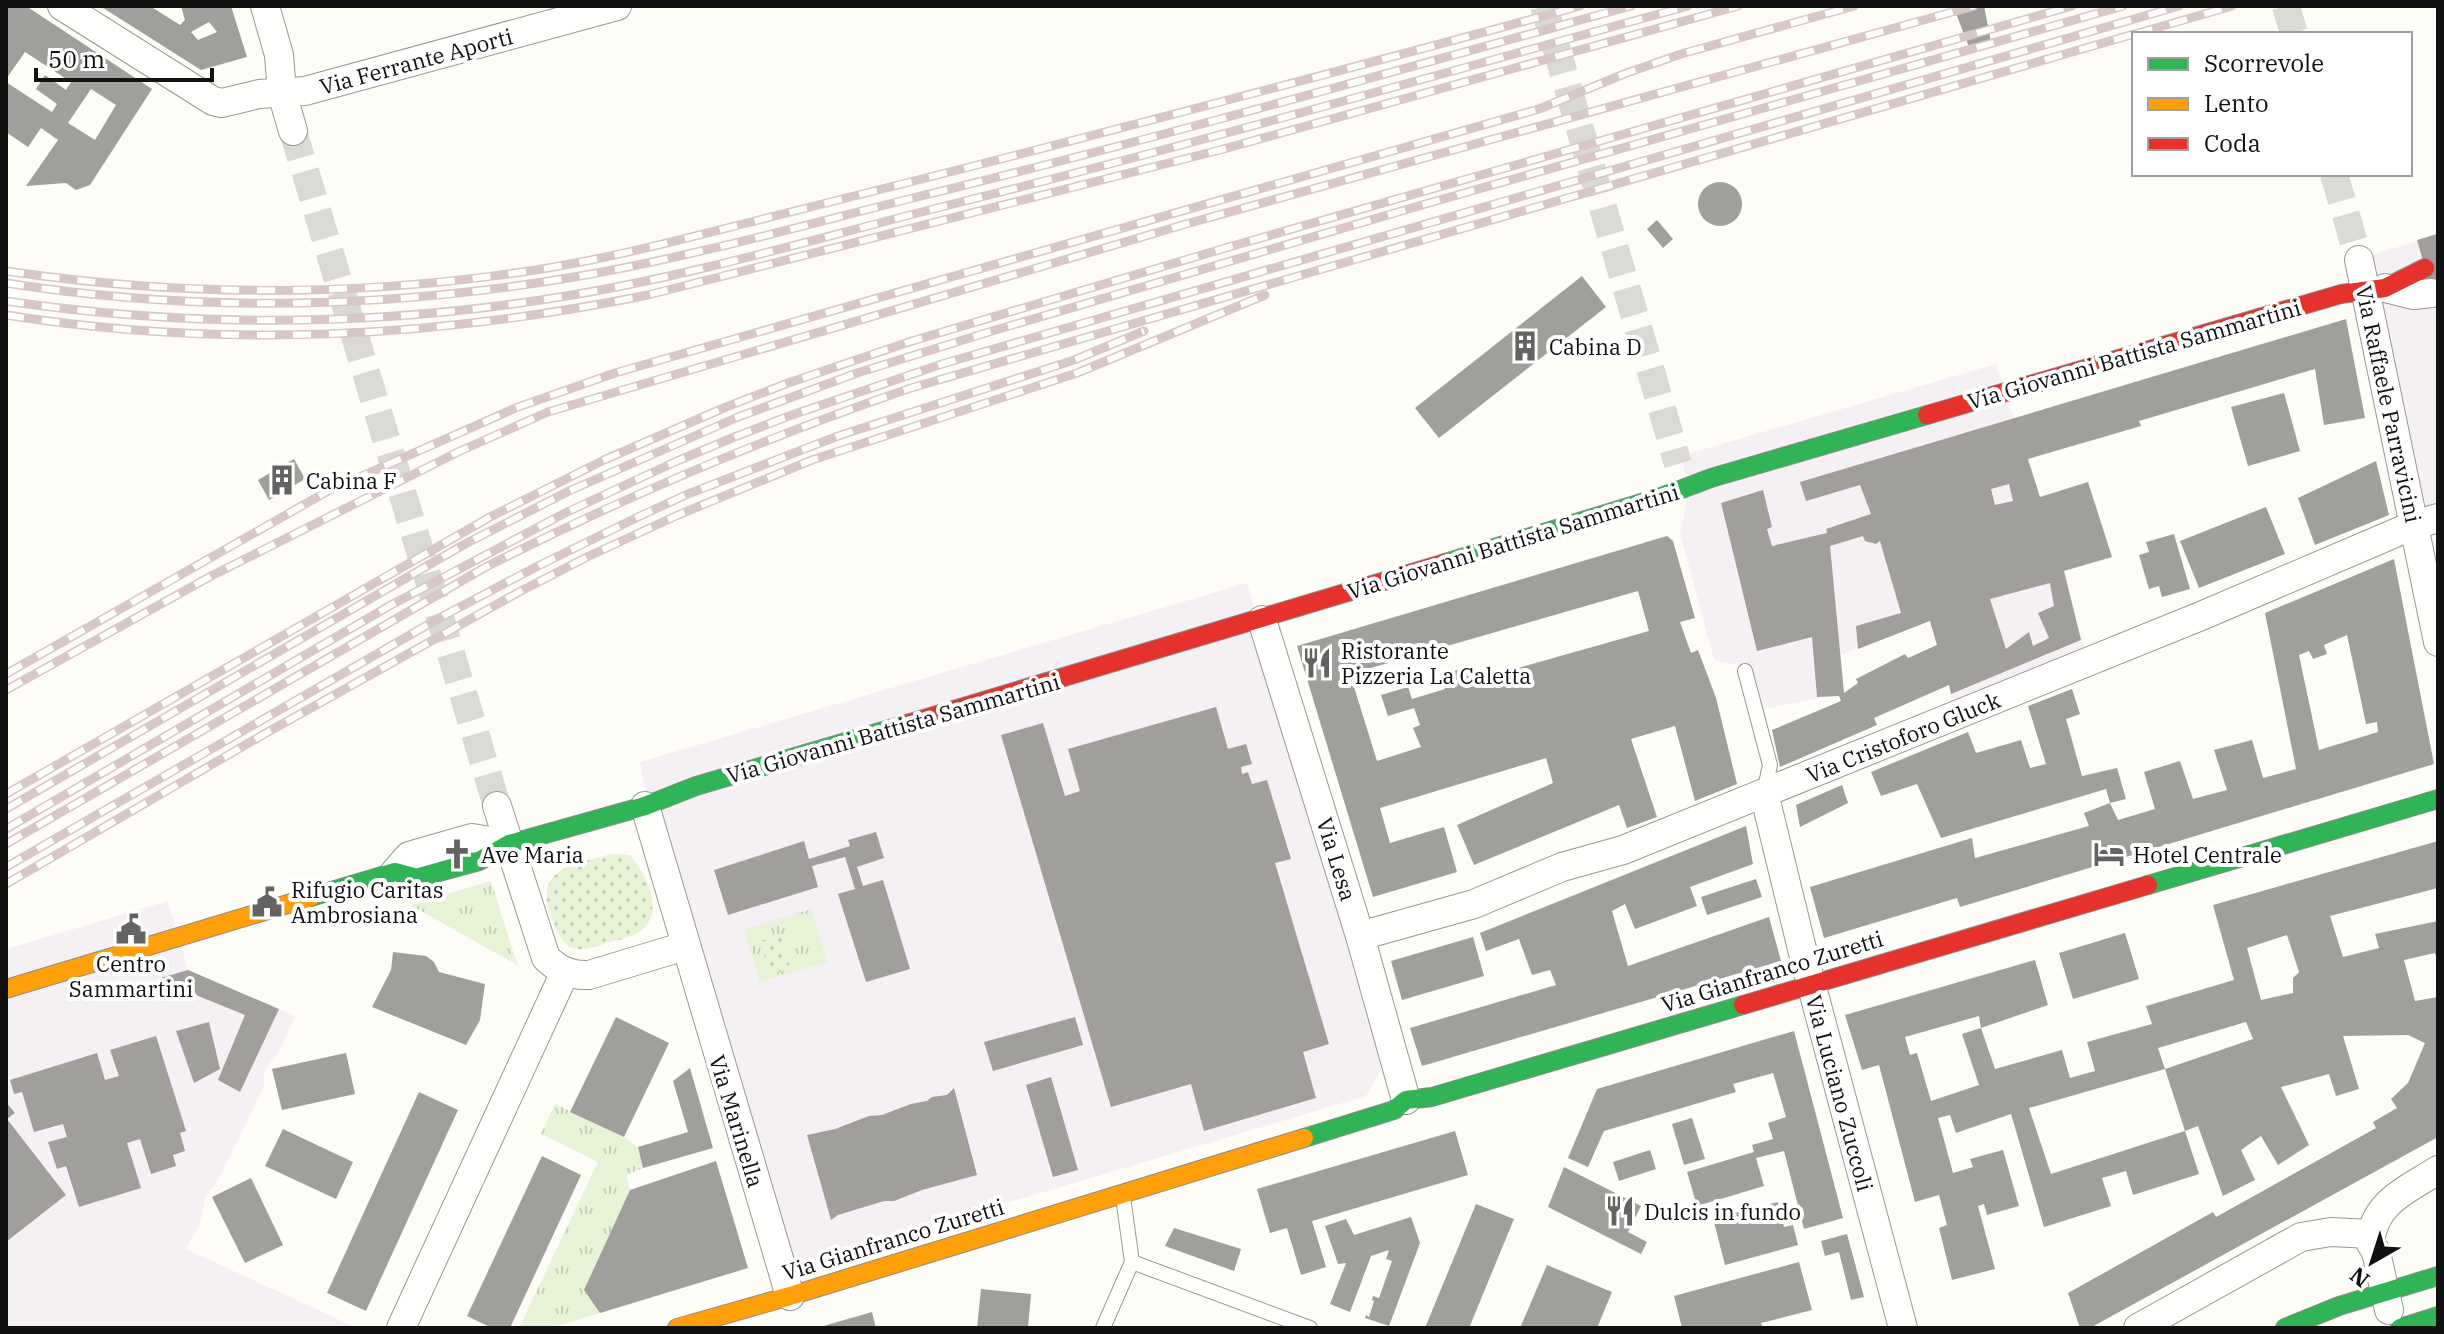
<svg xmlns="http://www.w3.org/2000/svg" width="2444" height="1334" font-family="'IBM Plex Serif',serif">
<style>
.industrial{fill:#f5f0f3}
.grass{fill:url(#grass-tufts)}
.park{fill:url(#park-dots)}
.building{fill:#a19f9c;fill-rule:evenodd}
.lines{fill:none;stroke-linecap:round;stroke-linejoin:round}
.street-tunnel{stroke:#dad9d4;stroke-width:28;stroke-dasharray:28 14;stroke-linecap:butt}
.lane-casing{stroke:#979795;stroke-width:16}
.street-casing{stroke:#979795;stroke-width:30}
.fast-casing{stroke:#8e8d8b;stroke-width:20}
.slow-casing{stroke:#8e8d8b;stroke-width:20}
.jam-casing{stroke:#8e8d8b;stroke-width:20}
.lane{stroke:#fffffe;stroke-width:14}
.street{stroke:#fffffe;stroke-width:28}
.fast{stroke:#30b455;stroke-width:18}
.slow{stroke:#ff9f0a;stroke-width:18}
.jam{stroke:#e5322d;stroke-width:18}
.rail-casing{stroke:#d9c6c7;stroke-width:9}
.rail{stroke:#fff;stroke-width:6;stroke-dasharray:18;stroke-linecap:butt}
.labels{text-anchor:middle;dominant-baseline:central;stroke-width:8;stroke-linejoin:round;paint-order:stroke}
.street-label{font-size:22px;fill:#111;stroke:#fff}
.poi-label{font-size:22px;fill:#111;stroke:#fff;text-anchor:start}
</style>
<defs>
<pattern id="grass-tufts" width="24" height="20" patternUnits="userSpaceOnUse" patternTransform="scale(2)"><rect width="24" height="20" fill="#e7f3d7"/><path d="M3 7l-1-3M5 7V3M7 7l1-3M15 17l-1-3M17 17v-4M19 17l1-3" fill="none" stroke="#c5cfb8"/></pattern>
<pattern id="park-dots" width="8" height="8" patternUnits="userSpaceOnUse" patternTransform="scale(2)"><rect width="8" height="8" fill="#e7f3d7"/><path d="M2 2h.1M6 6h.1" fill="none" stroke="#c5cfb8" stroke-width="1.8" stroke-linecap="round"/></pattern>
</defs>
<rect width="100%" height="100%" fill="#fdfcf7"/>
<!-- industrial -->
<g class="industrial">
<path d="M2438 235V514L2422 521 2372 255Z"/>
<path d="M1996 364 2064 571 2086 656 1953 712 1949 685 1929 621 1840 655 1844 693 1760 710 1750 668 1714 660 1680 533 1689 491 1681 456Z"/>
<path d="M1247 583 1382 1069 1366 1096 795 1266 647 799 640 762Z"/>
<path d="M168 901 188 970 295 1016 282 1046 264 1072V1086L223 1170 214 1187 206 1195 200 1223 186 1249 357 1328H6V949Z"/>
</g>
<!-- grass -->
<g class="grass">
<path d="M491 881 515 958 519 966 410 905Z"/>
<path d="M811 909 827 962 760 982 744 930Z"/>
<path d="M555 1104 624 1137 638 1147 643 1168 626 1175 630 1190 584 1290 600 1313 550 1328H519L598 1162 541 1134Z"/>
</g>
<!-- park -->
<g class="park">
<path d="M611 854 630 855C646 874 666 911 641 931 632 938 617 940 606 943 596 947 581 952 570 947 559 940 555 927 551 916 534 867 574 865 611 854Z"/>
<path d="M781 935 791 969 770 975 760 941Z"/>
</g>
<!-- building -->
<g class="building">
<path d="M6 6H26L152 89 90 185 76 190 66 183 26 186 58 140 41 128 28 147 6 132V82L52 112 57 104 36 89 45 75 66 90 71 82 25 52 6 79ZM91 89 116 105 95 140 68 123Z"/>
<path d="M100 6H150L180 25 185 20 181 6H231L247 57 201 70ZM209 22 217 32 198 40 191 32Z"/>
<path d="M1953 6H1984L1991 41 1969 47Z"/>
<circle cx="1720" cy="204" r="22"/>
<path d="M1657 220 1673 239 1663 248 1647 229Z"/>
<path d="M2437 234 2438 309H2437L2417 240Z"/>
<path d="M1582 276 1606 307 1439 438 1415 408Z"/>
<path d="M2346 319 2365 418 2324 425 2315 369 2139 421 2141 426 2028 459 2040 497 2088 482 2112 557 2064 571 2081 640 1951 694 1949 685 1874 718 1877 725 1780 767 1772 730 1841 701 1839 696 1817 697 1812 637 1757 651 1721 503 1763 490 1772 527 1767 529 1772 546 1827 533 1826 529 1871 514 1860 485 1806 501 1800 482ZM2009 484 2013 501 1995 505 1991 489ZM1863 536 1865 541 1876 544 1880 541 1901 613 1856 626 1858 649 1930 621 1937 645 1908 658 1905 654 1856 679 1858 683 1844 693 1830 546ZM2050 583 2054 606 2038 613 2049 638 2033 646 2029 632 2006 649 1990 599Z"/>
<path d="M2284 393 2300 451 2248 466 2231 407Z"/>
<path d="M294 459 305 479 269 500 258 480Z"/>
<path d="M2376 461 2389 515 2315 545 2298 498Z"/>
<path d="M2266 507 2285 554 2199 588 2180 541Z"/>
<path d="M2174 534 2190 589 2162 597 2159 586 2149 589 2139 555 2149 552 2146 542Z"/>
<path d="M1667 536 1673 541 1695 618 1680 622 1691 653 1698 650 1716 698 1737 784 1695 801 1675 726 1631 739 1657 817 1627 828 1619 805 1474 865 1457 825 1553 783 1546 758 1380 808 1390 843 1444 827 1457 872 1373 897 1297 646ZM1638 591 1649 631 1475 680 1471 666 1441 675 1445 689 1412 699 1408 687 1381 695 1388 716 1414 708 1420 725 1413 728 1421 747 1377 761 1350 674Z"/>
<path d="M2394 559 2434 764 1960 907 1957 898 1824 938 1810 887 1972 838 1975 858 2089 826 2084 813 2110 803 2118 820 2155 809 2144 772 2180 761 2193 799 2227 790 2214 750 2252 740 2263 778 2296 769 2265 613ZM2347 635 2366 724 2377 722 2378 732 2319 750 2299 655 2309 651 2313 659 2327 654 2324 645Z"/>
<path d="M2072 689 2080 714 2066 719 2082 776 2117 768 2126 799 2110 803 2106 789 1941 838 1917 784 1881 796 1871 772 1968 732 1976 753 2021 740 2030 768 2046 764 2028 706Z"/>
<path d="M1216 707 1228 749 1246 744 1252 764 1241 767 1242 774 1248 772 1252 784 1267 780 1291 859 1275 863 1329 1044 1303 1052 1316 1098 1204 1131 1191 1084 1111 1107 1001 735 1043 723 1065 796 1080 791 1068 749Z"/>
<path d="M1842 785 1848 803 1800 827 1796 805Z"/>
<path d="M1746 826 1753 864 1690 887 1697 906 1635 929 1625 904 1612 911 1628 966 1769 917 1781 961 1422 1066 1410 1028 1556 985 1550 970 1532 975 1519 939 1486 951 1480 933Z"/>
<path d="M876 832 884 858 857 867 863 886 883 880 910 969 866 982 838 894 855 889 845 857 812 866 818 887 728 915 714 870 804 841 809 859 850 846 848 840Z"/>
<path d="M2438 841V888L2330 916 2343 957 2379 948 2375 934 2438 921V961L2435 953 2404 960 2415 1001 2438 997V1137L2090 1328H2080L2068 1293 2213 1212 2216 1217 2376 1128 2373 1122 2397 1108 2391 1099 2408 1083 2425 1043 2408 1035 2343 1036 2359 1089 2336 1096 2329 1074 2281 1087 2309 1145 2278 1165 2261 1136 2241 1150 2255 1180 2223 1196 2198 1126 2185 1131 2165 1069 2253 1039 2246 1022 2158 1048 2165 1069 2029 1108 2051 1174 2185 1131 2199 1174 2133 1195 2126 1171 2102 1178 2111 1206 2044 1227 2011 1114 1956 1133 1950 1115 1938 1118 1953 1173 1973 1167 1970 1159 2003 1150 2019 1206 1987 1215 1984 1204 1978 1206 1995 1269 1952 1280 1939 1228 1947 1225 1939 1195 1915 1202 1879 1065 1862 1070 1845 1015 2035 960 2048 1005 1981 1028 1979 1016 1905 1037 1910 1055 1917 1053 1931 1101 1979 1085 1962 1034 1981 1028 1995 1069 2062 1050 2070 1078 2095 1071 2087 1042 2152 1024 2146 1006 2234 980 2213 905ZM2287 935 2299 972 2293 978V993L2261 1000 2247 948Z"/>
<path d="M1756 879 1762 897 1707 915 1701 897Z"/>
<path d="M2125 933 2139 979 2073 999 2059 953Z"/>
<path d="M1473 937 1484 976 1402 1000 1391 961Z"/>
<path d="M393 952 426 956 434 962 439 972 485 984 480 1020 466 1045 372 1007 391 970Z"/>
<path d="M188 970 279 1009 240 1092 218 1080 245 1015 191 993 167 999 161 978Z"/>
<path d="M616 1017 669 1043 624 1137 570 1112Z"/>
<path d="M1075 1017 1083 1045 993 1071 984 1042Z"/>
<path d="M209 1022 220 1069 194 1083 176 1031Z"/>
<path d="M1794 1031 1843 1218 1804 1229 1784 1151 1756 1158 1764 1186 1697 1206 1687 1172 1754 1152 1752 1145 1773 1139 1768 1123 1786 1117 1773 1073 1733 1084 1736 1092 1604 1131 1588 1167 1568 1158 1597 1089Z"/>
<path d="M156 1036 186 1131 180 1133 185 1151 173 1155 176 1166 151 1174 140 1139 127 1143 141 1188 79 1207 66 1166 57 1169 48 1142 67 1137 63 1124 34 1132 22 1092 14 1094 10 1080 97 1053 105 1080 119 1076 110 1050Z"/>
<path d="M346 1053 355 1094 282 1110 272 1069Z"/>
<path d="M690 1068 713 1148 643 1168 638 1147 688 1132 673 1081Z"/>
<path d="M1051 1077 1078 1170 1053 1177 1026 1085Z"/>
<path d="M954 1088 977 1175 922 1190 894 1201H884L838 1215 831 1220 807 1135 835 1129 869 1116 882 1115 911 1104 927 1101 932 1097 947 1095Z"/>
<path d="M419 1092 458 1110 366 1311 327 1293Z"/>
<path d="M6 1102 15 1113 7 1119 66 1195 6 1242Z"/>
<path d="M1692 1118 1705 1159 1684 1165 1672 1124Z"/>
<path d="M283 1129 353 1162 336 1199 265 1166Z"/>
<path d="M1455 1131 1468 1175 1312 1221 1326 1267 1301 1275 1287 1228 1270 1233 1257 1189Z"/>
<path d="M1650 1150 1656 1169 1619 1181 1613 1162Z"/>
<path d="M542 1156 581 1175 510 1328H492L467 1316Z"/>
<path d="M716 1161 748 1268 600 1313 584 1290 630 1190Z"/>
<path d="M1564 1167 1641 1206 1628 1232 1647 1242 1641 1254 1548 1207Z"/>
<path d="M251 1178 283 1245 245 1263 212 1197Z"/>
<path d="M1778 1202 1784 1227 1793 1225 1798 1245 1725 1265 1713 1218Z"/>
<path d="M1476 1204 1514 1219 1469 1328H1425Z"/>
<path d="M1411 1217 1420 1243 1389 1326 1365 1318 1366 1315 1369 1317 1374 1301 1372 1300 1373 1296 1379 1298 1392 1261 1386 1259 1389 1250 1371 1256 1350 1312 1330 1304 1346 1263 1338 1264 1325 1226 1346 1219 1354 1235Z"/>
<path d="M1174 1228 1241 1249 1234 1271 1165 1246Z"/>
<path d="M1847 1234 1864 1297 1851 1300 1839 1252 1825 1256 1821 1241Z"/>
<path d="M1799 1262 1812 1310 1761 1323 1763 1328H1682L1674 1296Z"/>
<path d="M1547 1265 1612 1292 1597 1328H1520Z"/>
<path d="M981 1289 1031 1294 1028 1328H977Z"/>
<path d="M872 1312 876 1328H820V1327Z"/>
</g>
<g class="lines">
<!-- street-tunnel -->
<g class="street-tunnel">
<path d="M1544 6 1678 464"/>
<path d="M2286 6 2294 34"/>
<path d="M293 131 497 806"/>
<path d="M2334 174 2359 260"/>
</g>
<!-- lane casing -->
<g class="lane-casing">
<g id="lane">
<path d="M1745 671 1770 765 1764 793"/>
<path d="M1132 1262 1310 1328"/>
<path d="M1103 1328 1132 1262 1123 1197"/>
</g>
</g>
<!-- street casing -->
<g class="street-casing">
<g id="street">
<path d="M62 6 213 101 222 103 259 94 305 91 617 6"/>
<path d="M265 6 279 55 282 93 293 131"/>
<path d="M2359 260 2438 642"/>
<path d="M2385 288 2413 295 2432 293"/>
<path d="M1262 620 1360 936 1406 1100"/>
<path d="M1764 793 1803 953 1903 1328"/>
<path d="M497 806 546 958C559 970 571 976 589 975L685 946"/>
<path d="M645 806 790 1296"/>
<path d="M395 872 409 856 472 838 509 844"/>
<path d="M1360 936 1474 904 1562 867 1623 850 2201 616 2414 525 2438 518"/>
<path d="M2389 1310 2376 1252 2370 1242C2375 1201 2407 1190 2438 1170"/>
<path d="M401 1328 565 972"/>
<path d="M2138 1328 2301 1237 2331 1232 2371 1234"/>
</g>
</g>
<!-- fast casing -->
<g class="fast-casing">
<g id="fast">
<path d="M1445 563 1661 497 1711 478 1927 415"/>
<path d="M2148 885 2438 799"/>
<path d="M311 897 395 872 417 878 479 861 509 844 645 806 696 786 910 723"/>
<path d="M1304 1138 1394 1110 1406 1100 1432 1097 1743 1005"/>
<path d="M2285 1328 2339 1306 2438 1276"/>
<path d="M2400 1328 2438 1316"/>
</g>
</g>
<!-- slow casing -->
<g class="slow-casing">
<g id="slow">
<path d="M6 989 311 897"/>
<path d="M677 1328 790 1296 1304 1138"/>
</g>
</g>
<!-- jam casing -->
<g class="jam-casing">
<g id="jam">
<path d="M1927 415 2341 294 2385 288 2425 268"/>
<path d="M910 723 1445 563"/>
<path d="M1743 1005 2148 885"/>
</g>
</g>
<!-- lane -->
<use href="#lane" class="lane"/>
<!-- street -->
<use href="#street" class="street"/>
<!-- fast -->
<use href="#fast" class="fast"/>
<!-- slow -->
<use href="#slow" class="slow"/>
<!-- jam -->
<use href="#jam" class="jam"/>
<!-- rail casing -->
<g class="rail-casing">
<g id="rail">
<path d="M2135 34 2232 6"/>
<path d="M6 271C176 296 351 297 522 272 599 261 675 241 751 222 834 201 918 180 1001 159 1194 109 1387 59 1580 6"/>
<path d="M6 283C198 313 388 309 580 276 695 256 808 224 921 196 1159 138 1395 71 1631 6"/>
<path d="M6 301C193 328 379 327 566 296 696 275 825 236 953 204 1199 143 1443 73 1688 6"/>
<path d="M6 315C223 349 434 338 648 295L1220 150 1738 6"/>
<path d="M6 674 328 491 518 407 615 373 1539 109 1624 74 1681 54 1854 6"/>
<path d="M6 690 213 575 460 451 548 412 1186 224 1974 6"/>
<path d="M6 794 490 517 604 460 726 407 788 383 912 341 1222 249 2072 6"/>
<path d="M6 809 465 544 569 491 738 417 857 373 992 331 1422 205 2123 6"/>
<path d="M6 829 391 605 565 513 677 461 732 438 789 416 942 364 2179 6"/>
<path d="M6 844 484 568C625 496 762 439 911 388L2134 34"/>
<path d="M6 867 443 616 536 567 640 516 688 494 838 436 1074 360 1144 331"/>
<path d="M6 884 266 733 519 592 589 556 678 515 812 460 1077 373 1265 295"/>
</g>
</g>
<!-- rail -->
<use href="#rail" class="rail"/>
</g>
<!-- icons -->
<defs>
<g id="building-bare" transform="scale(2.4)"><path d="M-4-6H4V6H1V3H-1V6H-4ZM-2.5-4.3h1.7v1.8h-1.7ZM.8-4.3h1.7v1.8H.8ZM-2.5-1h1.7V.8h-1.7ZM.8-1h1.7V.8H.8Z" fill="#646362" stroke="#fff" stroke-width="2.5" paint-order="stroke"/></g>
<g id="restaurant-bare" transform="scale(2.4)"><path d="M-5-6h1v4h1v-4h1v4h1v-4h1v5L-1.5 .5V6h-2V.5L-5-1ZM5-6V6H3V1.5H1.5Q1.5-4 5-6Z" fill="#646362" stroke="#fff" stroke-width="2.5" paint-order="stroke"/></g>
<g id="church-bare" transform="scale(2.4)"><path d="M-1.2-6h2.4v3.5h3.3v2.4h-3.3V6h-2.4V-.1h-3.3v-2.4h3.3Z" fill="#646362" stroke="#fff" stroke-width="2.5" paint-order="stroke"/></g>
<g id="hotel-bare" transform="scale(2.4)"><path d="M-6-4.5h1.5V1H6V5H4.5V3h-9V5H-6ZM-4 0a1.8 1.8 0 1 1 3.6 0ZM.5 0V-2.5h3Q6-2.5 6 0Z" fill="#646362" stroke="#fff" stroke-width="2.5" paint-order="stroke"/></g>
<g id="civic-bare" transform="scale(2.4)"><path d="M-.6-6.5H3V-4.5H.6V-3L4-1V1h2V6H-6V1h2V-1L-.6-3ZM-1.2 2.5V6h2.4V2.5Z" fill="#646362" stroke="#fff" stroke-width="2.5" paint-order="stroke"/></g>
</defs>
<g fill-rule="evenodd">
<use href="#building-bare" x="1525" y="346"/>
<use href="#building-bare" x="282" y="480"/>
<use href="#restaurant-bare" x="1317" y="663"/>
<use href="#church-bare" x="457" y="854"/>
<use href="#hotel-bare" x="2109" y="854"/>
<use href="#civic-bare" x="267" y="902"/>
<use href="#civic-bare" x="131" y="929"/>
<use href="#restaurant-bare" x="1620" y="1211"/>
</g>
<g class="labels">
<!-- street labels -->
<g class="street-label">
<text transform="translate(416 61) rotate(-15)">Via Ferrante Aporti</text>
<text transform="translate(2134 354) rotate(-16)">Via Giovanni Battista Sammartini</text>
<text transform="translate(2389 404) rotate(78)">Via Raffaele Parravicini</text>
<text transform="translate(1513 541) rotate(-17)">Via Giovanni Battista Sammartini</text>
<text transform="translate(893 728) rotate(-16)">Via Giovanni Battista Sammartini</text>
<text transform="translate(1903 737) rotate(-22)">Via Cristoforo Gluck</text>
<text transform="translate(1337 859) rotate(73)">Via Lesa</text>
<text transform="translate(1772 971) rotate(-17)">Via Gianfranco Zuretti</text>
<text transform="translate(1840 1093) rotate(75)">Via Luciano Zuccoli</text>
<text transform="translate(737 1121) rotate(73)">Via Marinella</text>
<text transform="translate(893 1239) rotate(-17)">Via Gianfranco Zuretti</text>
</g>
<!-- poi labels -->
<g class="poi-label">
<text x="1549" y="346">Cabina D</text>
<text x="306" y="480">Cabina F</text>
<text x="1341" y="650">Ristorante<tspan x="1341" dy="25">Pizzeria La Caletta</tspan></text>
<text x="481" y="854">Ave Maria</text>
<text x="2133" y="854">Hotel Centrale</text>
<text x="291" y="889">Rifugio Caritas<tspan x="291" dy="25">Ambrosiana</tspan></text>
<text x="131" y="963" text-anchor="middle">Centro<tspan x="131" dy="25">Sammartini</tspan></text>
<text x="1644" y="1211">Dulcis in fundo</text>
</g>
</g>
<!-- border -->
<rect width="2444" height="1334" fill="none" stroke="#111111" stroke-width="16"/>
<!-- legend -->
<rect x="2132" y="32" width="280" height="144" fill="#ffffff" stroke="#a0a0a0" stroke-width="2"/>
<rect x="2148" y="58" width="40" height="12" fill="#30b455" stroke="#a0a0a0" stroke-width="2"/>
<text x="2204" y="72" font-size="24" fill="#111111">Scorrevole</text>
<rect x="2148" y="98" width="40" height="12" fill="#ff9f0a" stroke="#a0a0a0" stroke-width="2"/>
<text x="2204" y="112" font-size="24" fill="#111111">Lento</text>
<rect x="2148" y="138" width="40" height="12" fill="#e5322d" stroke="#a0a0a0" stroke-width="2"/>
<text x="2204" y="152" font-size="24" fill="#111111">Coda</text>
<!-- north arrow -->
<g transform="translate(2372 1262) rotate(219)" stroke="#ffffff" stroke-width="6" paint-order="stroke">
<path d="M0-6L14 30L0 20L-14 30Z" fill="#111111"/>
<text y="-12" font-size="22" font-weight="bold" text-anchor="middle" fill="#111111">N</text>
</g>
<!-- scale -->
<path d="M36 68v12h176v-12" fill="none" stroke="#111111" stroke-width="4"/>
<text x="48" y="68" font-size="24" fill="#111111" stroke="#ffffff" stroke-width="6" paint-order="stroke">50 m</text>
</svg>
